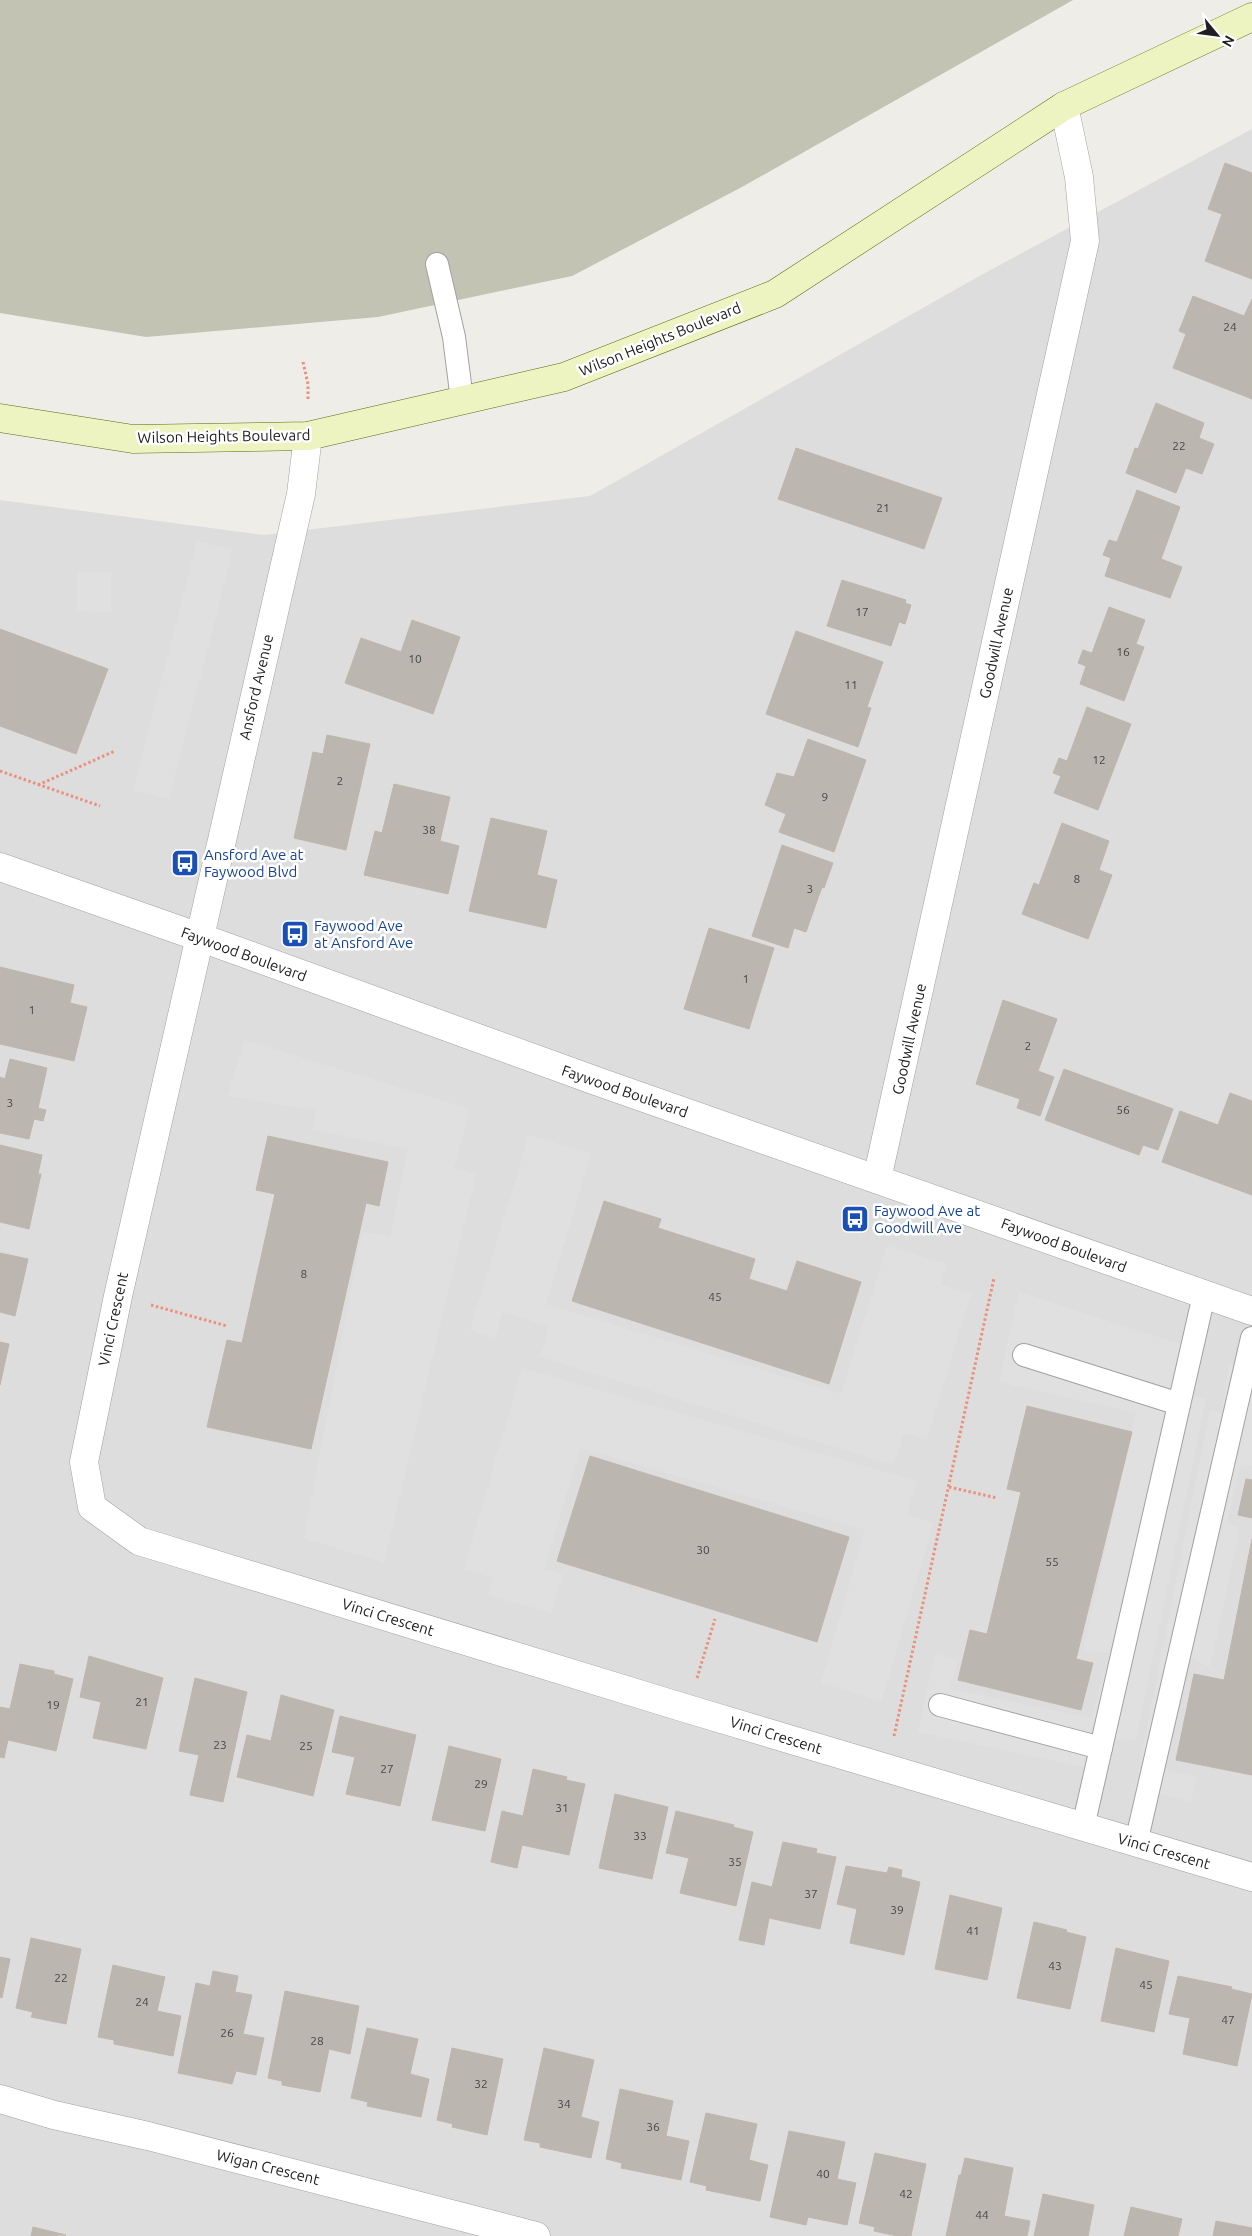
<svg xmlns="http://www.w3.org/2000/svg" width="1252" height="2236" font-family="Ubuntu,sans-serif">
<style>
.residential{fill:#dedddd}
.construction{fill:#c2c3b3}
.parking{fill:#e0e0e0}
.building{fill:#bcb6b0;stroke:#bfb6ab}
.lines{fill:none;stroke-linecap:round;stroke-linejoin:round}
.service-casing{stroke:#a1a1a1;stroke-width:24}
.minor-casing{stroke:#a1a1a1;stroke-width:29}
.secondary-casing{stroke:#5b6c11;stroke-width:29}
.path{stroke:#eb907c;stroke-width:3;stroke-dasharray:2.5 2.5;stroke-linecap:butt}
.service{stroke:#fff;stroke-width:22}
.minor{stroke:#fff;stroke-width:28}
.secondary{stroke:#edf3c1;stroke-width:28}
.labels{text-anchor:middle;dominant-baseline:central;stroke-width:5;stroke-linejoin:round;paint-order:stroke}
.number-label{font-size:12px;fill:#474644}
.street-label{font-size:15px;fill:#202020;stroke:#fff}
.transit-label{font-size:15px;fill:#164399;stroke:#fff;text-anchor:start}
</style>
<rect width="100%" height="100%" fill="#efede7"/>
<!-- residential -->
<path class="residential" d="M1252 129V2236H0V500L264 535 590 496 983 274Z"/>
<!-- construction -->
<path class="construction" d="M0 0H1073L742 187 572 276 378 317 146 337 0 313Z"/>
<!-- parking -->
<g class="parking">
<path d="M197 541 233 550 169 799 133 790Z"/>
<path d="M77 572H111V612L77 611Z"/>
<path d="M244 1040 470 1109 454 1168 476 1174 384 1563 304 1538 362 1232 390 1236 408 1149 313 1130 316 1110 228 1096Z"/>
<path d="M529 1135 591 1154 546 1304 841 1394 887 1246 947 1264 941 1285 971 1294 927 1440 904 1433 894 1465 540 1357 549 1326 503 1312 495 1338 470 1330Z"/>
<path d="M1019 1292 1204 1352 1193 1397 1206 1399 1136 1740 1112 1739 1107 1772 918 1732 935 1654 958 1660 950 1689 1091 1718 1110 1653 1083 1651 1136 1413 999 1382Z"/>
<path d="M1229 1365 1252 1373V1466L1241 1464 1227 1523 1240 1529 1210 1667 1187 1657 1165 1770 1197 1777 1191 1802 1135 1788 1210 1410 1222 1413Z"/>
<path d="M522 1368 917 1481 907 1515 933 1523 882 1701 821 1683 865 1530 580 1448 544 1569 562 1574 552 1613 488 1595 493 1578 464 1569Z"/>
</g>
<!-- building -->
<g class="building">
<path d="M1225 163 1252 173V279L1205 261 1222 214 1208 209Z"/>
<path d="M1193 296 1244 316 1252 299V399L1173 368 1186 334 1179 331Z"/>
<path d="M1156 403 1204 423 1199 438 1214 444 1202 474 1186 468 1176 493 1126 473 1135 448 1138 449Z"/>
<path d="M796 448 942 498 924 549 778 499Z"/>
<path d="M1137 490 1180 507 1161 559 1182 567 1170 598 1105 576 1111 558 1103 555 1109 540 1117 542Z"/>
<path d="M842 580 906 600 905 603 911 605 905 624 899 622 891 646 827 626Z"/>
<path d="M1109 607 1145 620 1136 644 1144 647 1124 701 1080 684 1086 666 1078 663 1083 650 1092 653Z"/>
<path d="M412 620 460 637 433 714 345 683 361 638 401 652Z"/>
<path d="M0 629 108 669 76 754 0 726Z"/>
<path d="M796 631 883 662 867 707 871 708 858 747 766 714Z"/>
<path d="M1087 707 1131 724 1098 810 1054 793 1061 776 1053 773 1059 758 1067 761Z"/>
<path d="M327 735 370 744 346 850 294 838 313 752 323 754Z"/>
<path d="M808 739 866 760 834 852 779 832 786 814 765 805 777 773 794 777Z"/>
<path d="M394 784 450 797 440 841 459 846 448 894 364 875 375 831 382 833Z"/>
<path d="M491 818 547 831 537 875 557 880 546 928 469 911Z"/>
<path d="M1062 823 1109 841 1099 870 1112 875 1088 939 1022 914 1034 883 1039 885Z"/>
<path d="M782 845 833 863 824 888 822 887 806 932 794 928 788 948 752 936Z"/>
<path d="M709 928 774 948 749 1029 684 1009Z"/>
<path d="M0 967 74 985 70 1003 87 1007 74 1061 0 1044Z"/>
<path d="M1003 1000 1057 1019 1038 1071 1054 1077 1040 1116 1017 1108 1020 1099 976 1084Z"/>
<path d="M10 1059 47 1068 38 1108 46 1110 43 1121 34 1119 29 1139 0 1133V1077L5 1079Z"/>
<path d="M1064 1069 1173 1109 1158 1150 1143 1145 1139 1155 1045 1120Z"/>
<path d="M1230 1093 1252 1101V1195L1162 1162 1180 1111 1218 1125Z"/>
<path d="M268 1136 388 1162 379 1206 366 1203 311 1449 207 1427 227 1340 242 1343 275 1194 256 1190Z"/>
<path d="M0 1145 42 1155 38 1174H41L29 1229 0 1222Z"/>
<path d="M604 1201 661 1219 658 1228 755 1259 749 1279 787 1291 797 1261 861 1282 829 1384 572 1301Z"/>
<path d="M0 1253 28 1259 15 1316 0 1312Z"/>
<path d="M0 1342 9 1344 0 1385Z"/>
<path d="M1027 1406 1132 1432 1076 1659 1093 1663 1081 1710 958 1680 970 1630 987 1634 1021 1492 1007 1489Z"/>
<path d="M590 1456 849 1537 817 1642 557 1561Z"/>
<path d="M1246 1479 1252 1480V1518L1238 1515Z"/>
<path d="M1252 1539V1775L1176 1760 1194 1674 1224 1680Z"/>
<path d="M89 1656 163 1678 146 1749 93 1738 101 1702 80 1697Z"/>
<path d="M20 1664 54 1671V1674L73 1679 56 1751 8 1740 4 1758 0 1757V1707L10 1709Z"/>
<path d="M195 1678 247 1692 223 1802 190 1795 199 1755 179 1751Z"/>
<path d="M281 1695 334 1710 313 1796 237 1777 247 1735 271 1741Z"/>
<path d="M340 1716 416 1735 400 1806 346 1794 355 1757 332 1752Z"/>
<path d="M449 1746 501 1759 485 1831 432 1820Z"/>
<path d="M533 1769 567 1777 566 1780 585 1784 569 1855 522 1845 517 1868 491 1862 502 1811 523 1816Z"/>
<path d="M615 1794 668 1807 652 1879 599 1868Z"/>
<path d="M676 1811 734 1825 733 1827 753 1832 736 1906 680 1893 689 1858 666 1853Z"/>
<path d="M783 1842 817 1849 816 1853 836 1857 820 1929 769 1918 764 1945 739 1940 752 1882 772 1887Z"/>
<path d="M846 1866 887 1873 889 1867 902 1870 901 1877 920 1882 904 1955 850 1943 857 1909 837 1904Z"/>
<path d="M950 1895 1002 1908 987 1980 935 1969Z"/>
<path d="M1034 1922 1067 1930 1066 1932 1086 1937 1070 2009 1017 1998Z"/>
<path d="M31 1938 81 1949 66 2024 31 2017 33 2012 16 2008Z"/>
<path d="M1116 1948 1169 1961 1154 2032 1101 2021Z"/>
<path d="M0 1957 10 1959 2 1998 0 1997Z"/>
<path d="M113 1965 165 1977 157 2011 181 2016 173 2056 114 2044V2040L98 2037Z"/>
<path d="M213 1971 238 1976 235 1992 252 1995 243 2034 264 2038 256 2075 236 2071 232 2084 178 2073 196 1983 210 1986Z"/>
<path d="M1178 1976 1232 1987 1231 1989 1252 1994 1237 2066 1183 2054 1190 2018 1169 2014Z"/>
<path d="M285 1991 359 2006 350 2054 329 2049 320 2092 282 2085V2081L268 2078Z"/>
<path d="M367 2028 418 2039 410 2074 429 2079 421 2117 367 2106 368 2102 351 2098Z"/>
<path d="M452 2048 503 2059 487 2135 452 2127 453 2124 437 2120Z"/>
<path d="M544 2048 594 2060 581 2117 599 2122 591 2158 540 2147V2143L524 2140Z"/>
<path d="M620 2089 673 2101 666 2136 689 2141 681 2180 621 2168 622 2163 606 2159Z"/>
<path d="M706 2113 757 2124 749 2160 768 2165 760 2201 706 2190 707 2186 690 2182Z"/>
<path d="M789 2131 845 2142 837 2179 856 2183 847 2225 808 2217 806 2225 770 2217Z"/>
<path d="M875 2153 926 2164 911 2236H897L874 2231 875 2227 859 2223Z"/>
<path d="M965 2158 1013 2168 1004 2216 1030 2221 1027 2236H946L959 2175H961Z"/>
<path d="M1043 2194 1094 2205 1088 2236H1034Z"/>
<path d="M1131 2207 1182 2219 1178 2236H1124Z"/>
<path d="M1216 2221 1252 2228V2236H1213Z"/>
<path d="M33 2227 66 2235 31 2236Z"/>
</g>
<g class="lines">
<!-- service casing -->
<g class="service-casing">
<g id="service">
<path d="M437 264 454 337 462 400"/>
<path d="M1024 1355 1179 1404"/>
<path d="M940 1705 1101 1748"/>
<path d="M1083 1827 1204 1295"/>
<path d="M1136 1843 1252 1338"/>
</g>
</g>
<!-- minor casing -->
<g class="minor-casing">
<g id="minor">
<path d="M308 436 301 494 118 1296 84 1462 92 1507 139 1541 688 1709 1252 1877"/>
<path d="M0 867 199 937 599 1082 1252 1311"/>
<path d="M877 1179 1085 241 1079 177 1064 106"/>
<path d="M0 2099 54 2115 148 2136 536 2236"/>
</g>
</g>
<!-- secondary casing -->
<g class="secondary-casing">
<path id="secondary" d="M0 418 133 439 308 436 564 377 775 294 1064 106 1252 17"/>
</g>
<!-- path -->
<g class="path">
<path d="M303 362 308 384V400"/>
<path d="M0 771 100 806"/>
<path d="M38 785 115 751"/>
<path d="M151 1305 227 1326"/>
<path d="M949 1487 997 1498"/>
<path d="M697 1678 715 1619"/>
<path d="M894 1736 994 1278"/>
</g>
<!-- service -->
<use href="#service" class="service"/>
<!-- minor -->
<use href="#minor" class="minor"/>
<!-- secondary -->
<use href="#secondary" class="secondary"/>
</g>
<!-- icons -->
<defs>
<g id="bus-square" transform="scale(1.4375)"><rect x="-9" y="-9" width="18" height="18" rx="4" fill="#1a4fb4" stroke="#fff"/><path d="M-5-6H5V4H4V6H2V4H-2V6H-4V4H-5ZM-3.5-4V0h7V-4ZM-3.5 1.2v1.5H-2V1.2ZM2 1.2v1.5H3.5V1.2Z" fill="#fff"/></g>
</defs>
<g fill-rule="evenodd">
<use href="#bus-square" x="185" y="863"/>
<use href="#bus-square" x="295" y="934"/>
<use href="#bus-square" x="855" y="1219"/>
</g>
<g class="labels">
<!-- number labels -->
<g class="number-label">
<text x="1230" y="326">24</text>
<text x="1179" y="445">22</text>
<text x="883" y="507">21</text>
<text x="862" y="611">17</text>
<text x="1123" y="651">16</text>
<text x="415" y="658">10</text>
<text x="851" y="684">11</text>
<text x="1099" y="759">12</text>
<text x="340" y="780">2</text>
<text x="825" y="796">9</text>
<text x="429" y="829">38</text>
<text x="1077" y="878">8</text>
<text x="810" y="888">3</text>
<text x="746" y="978">1</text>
<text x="32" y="1009">1</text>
<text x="1028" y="1045">2</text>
<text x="10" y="1102">3</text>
<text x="1123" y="1109">56</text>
<text x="304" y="1273">8</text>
<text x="715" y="1296">45</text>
<text x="703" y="1549">30</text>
<text x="1052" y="1561">55</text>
<text x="142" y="1701">21</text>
<text x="53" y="1704">19</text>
<text x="220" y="1744">23</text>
<text x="306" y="1745">25</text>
<text x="387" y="1768">27</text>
<text x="481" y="1783">29</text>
<text x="562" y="1807">31</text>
<text x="640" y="1835">33</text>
<text x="735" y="1861">35</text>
<text x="811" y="1893">37</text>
<text x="897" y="1909">39</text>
<text x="973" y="1930">41</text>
<text x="1055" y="1965">43</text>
<text x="61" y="1977">22</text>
<text x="1146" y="1984">45</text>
<text x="142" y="2001">24</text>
<text x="1228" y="2019">47</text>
<text x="227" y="2032">26</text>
<text x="317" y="2040">28</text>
<text x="481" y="2083">32</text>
<text x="564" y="2103">34</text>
<text x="653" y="2126">36</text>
<text x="823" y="2173">40</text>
<text x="906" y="2193">42</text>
<text x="982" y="2214">44</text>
</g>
<!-- street labels -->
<g class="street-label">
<text transform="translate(660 339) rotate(-22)">Wilson Heights Boulevard</text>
<text transform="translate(224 436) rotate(-1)">Wilson Heights Boulevard</text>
<text transform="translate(996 643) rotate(-78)">Goodwill Avenue</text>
<text transform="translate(256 687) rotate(-77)">Ansford Avenue</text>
<text transform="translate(244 954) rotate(20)">Faywood Boulevard</text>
<text transform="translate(909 1039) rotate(-78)">Goodwill Avenue</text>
<text transform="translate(625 1091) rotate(19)">Faywood Boulevard</text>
<text transform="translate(1064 1245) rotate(20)">Faywood Boulevard</text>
<text transform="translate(113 1319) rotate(-78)">Vinci Crescent</text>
<text transform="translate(388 1617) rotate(17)">Vinci Crescent</text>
<text transform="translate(776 1735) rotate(17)">Vinci Crescent</text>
<text transform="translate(1164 1851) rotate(16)">Vinci Crescent</text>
<text transform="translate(268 2167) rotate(14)">Wigan Crescent</text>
</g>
<!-- transit labels -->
<g class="transit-label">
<text x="204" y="854">Ansford Ave at<tspan x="204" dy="17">Faywood Blvd</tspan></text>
<text x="314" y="925">Faywood Ave<tspan x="314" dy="17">at Ansford Ave</tspan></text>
<text x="874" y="1210">Faywood Ave at<tspan x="874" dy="17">Goodwill Ave</tspan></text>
</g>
</g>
<!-- north arrow -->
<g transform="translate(1217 35) rotate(119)" stroke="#ffffff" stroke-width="4" paint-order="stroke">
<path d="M0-4L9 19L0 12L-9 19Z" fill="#202020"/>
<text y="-8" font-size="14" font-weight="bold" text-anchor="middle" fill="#202020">N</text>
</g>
</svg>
